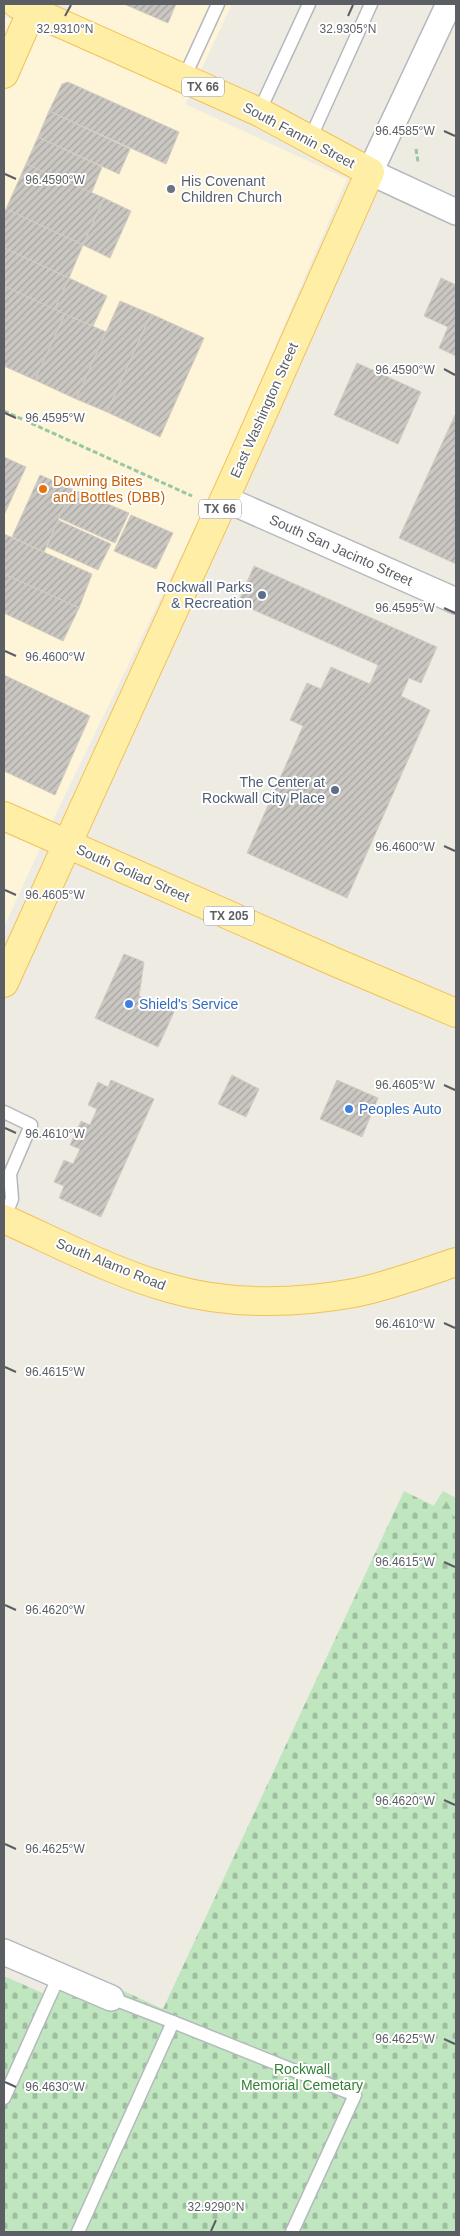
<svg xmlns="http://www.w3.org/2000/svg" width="460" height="2236" font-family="Arial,sans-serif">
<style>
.commercial{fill:#fef4d7}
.forest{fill:url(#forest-firs)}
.cemetery{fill:url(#cemetery-stones)}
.building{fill:url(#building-hatch);stroke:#d2ccc1}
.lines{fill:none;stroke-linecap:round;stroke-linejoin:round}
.service-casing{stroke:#b5b9bd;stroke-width:15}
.minor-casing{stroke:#b5b9bd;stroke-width:28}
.primary-casing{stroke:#f2c257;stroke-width:30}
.path{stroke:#98c7a4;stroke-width:3;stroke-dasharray:5 2.5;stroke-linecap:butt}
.service{stroke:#fff;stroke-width:12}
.minor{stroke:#fff;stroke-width:25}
.primary{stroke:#ffeea6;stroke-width:28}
.ticks{fill:none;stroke:#5b5f63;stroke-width:2}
.worship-dot{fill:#6b7280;stroke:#fff;stroke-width:2}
.food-dot{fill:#e8710a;stroke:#fff;stroke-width:2}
.service-dot{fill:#5c6f8a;stroke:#fff;stroke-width:2}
.shop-dot{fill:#3f7fe0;stroke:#fff;stroke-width:2}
.labels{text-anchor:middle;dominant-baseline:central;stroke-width:4;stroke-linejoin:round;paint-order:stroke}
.shield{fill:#fff;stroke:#8c8f92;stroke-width:1}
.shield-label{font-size:12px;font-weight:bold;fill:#5b5f63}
.street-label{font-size:14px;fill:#5b5f63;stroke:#fff}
.worship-label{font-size:14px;fill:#5b616d;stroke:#fff;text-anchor:start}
.food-label{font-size:14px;fill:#c56008;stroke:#fff;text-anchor:start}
.service-label{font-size:14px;fill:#4e5e75;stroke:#fff;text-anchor:end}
.shop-label{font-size:14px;fill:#366cbe;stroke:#fff;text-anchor:start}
.park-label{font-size:14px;fill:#338235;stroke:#fff}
.ticks-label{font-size:12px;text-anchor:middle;fill:#5b5f63;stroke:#fff;stroke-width:4;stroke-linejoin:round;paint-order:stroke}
</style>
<defs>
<pattern id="forest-firs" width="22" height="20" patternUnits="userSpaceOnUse" patternTransform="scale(1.25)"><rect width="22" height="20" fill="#c0e6bf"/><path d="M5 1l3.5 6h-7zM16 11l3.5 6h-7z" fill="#9fbe9f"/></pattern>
<pattern id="cemetery-stones" width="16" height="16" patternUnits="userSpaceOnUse" patternTransform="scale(1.25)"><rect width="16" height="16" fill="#c0e6bf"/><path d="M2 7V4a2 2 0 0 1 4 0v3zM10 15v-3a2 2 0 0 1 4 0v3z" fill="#9fbe9f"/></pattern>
<pattern id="building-hatch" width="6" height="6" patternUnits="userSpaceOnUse" patternTransform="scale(1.25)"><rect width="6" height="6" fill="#cac7c2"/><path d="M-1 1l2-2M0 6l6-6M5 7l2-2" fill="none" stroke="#a7a5a1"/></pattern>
</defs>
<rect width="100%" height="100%" fill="#eeebe2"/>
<!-- commercial -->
<path class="commercial" d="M73 4H232L185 104 347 179 218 480 53 820 4 927V16L57 39Z"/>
<!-- forest -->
<path class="forest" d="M443 1491 456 1498V1565L412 1540Z"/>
<!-- cemetery -->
<path class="cemetery" d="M404 1491 456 1517V2232H4V1976L56 1999 71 1967 163 2009Z"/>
<!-- building -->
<g class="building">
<path d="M124 4H176L168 23Z"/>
<path d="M68 82 179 132 166 164 49 111 62 84Z"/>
<path d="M49 111 130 149 119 174 38 137Z"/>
<path d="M38 137 102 167 91 194 26 164Z"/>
<path d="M26 164 104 198 83 245 6 209Z"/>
<path d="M104 198 131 211 110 258 83 245Z"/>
<path d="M6 209 83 245 69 278 4 248V213Z"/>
<path d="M4 248 69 278 54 310 4 286Z"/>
<path d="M69 278 107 296 93 326 54 310Z"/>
<path d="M441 278 456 285V356L439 348 448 327 424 316Z"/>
<path d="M4 286 65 314 35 380 4 366Z"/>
<path d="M120 301 151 314 107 412 76 399Z"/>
<path d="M65 314 106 332 76 399 35 380Z"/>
<path d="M151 314 204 338 160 437 107 412Z"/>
<path d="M357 363 421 392 398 444 334 415Z"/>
<path d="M455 415H456V564L399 538Z"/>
<path d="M4 457 26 467 4 515Z"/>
<path d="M40 475 72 489 44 552 12 537Z"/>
<path d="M72 489 129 513 115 543 59 518Z"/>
<path d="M131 515 173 533 156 569 114 551Z"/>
<path d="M58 520 111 544 98 570 47 547Z"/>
<path d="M4 534 92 574 79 608 4 574Z"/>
<path d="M254 566 437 647 421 683 409 678 401 696 430 710 347 898 247 853 303 726 290 720 307 683 321 689 331 667 370 684 378 665 238 603Z"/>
<path d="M4 574 79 608 63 641 4 613Z"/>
<path d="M4 675 90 716 55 795 4 771Z"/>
<path d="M124 954 144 962 139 996 174 1012 158 1047 95 1018Z"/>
<path d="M232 1075 259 1089 246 1117 218 1104Z"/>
<path d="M111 1080 154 1099 101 1217 59 1198 64 1186 54 1182 64 1160 73 1164 80 1149 70 1145 81 1121 90 1125 97 1109 88 1105 98 1082 108 1087Z"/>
<path d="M337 1080 378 1098 362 1137 320 1119Z"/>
</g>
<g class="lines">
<!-- service casing -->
<g class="service-casing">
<g id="service">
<path d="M184 78 218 4"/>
<path d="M259 112 309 4"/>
<path d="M310 139 371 4"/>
<path d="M4 1112 31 1125 10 1174 12 1199 4 1219"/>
<path d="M111 1998 173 2022"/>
<path d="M4 2098 59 1976"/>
<path d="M78 2232 173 2022 355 2095 292 2232"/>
</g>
</g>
<!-- minor casing -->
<g class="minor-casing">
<g id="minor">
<path d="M449 4 370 172 456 212"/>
<path d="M225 499 456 601"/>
<path d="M4 1952 111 1998"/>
</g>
</g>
<!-- primary casing -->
<g class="primary-casing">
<g id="primary">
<path d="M4 74 32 10"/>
<path d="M4 816 335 962 456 1013"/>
<path d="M4 983 238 469 370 172 259 112 17 4"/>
<path d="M4 1219C58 1243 112 1272 169 1288 228 1305 294 1304 354 1293 389 1286 423 1273 456 1262"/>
</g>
</g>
<!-- path -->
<g class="path">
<path d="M416 149 418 162"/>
<path d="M4 411 192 496"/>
</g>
<!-- service -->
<use href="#service" class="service"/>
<!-- minor -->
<use href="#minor" class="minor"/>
<!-- primary -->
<use href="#primary" class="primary"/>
</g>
<!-- ticks -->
<path class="ticks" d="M65 16 71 5M348 16 353 5M444 131 455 136M5 174 16 179M444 369 455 375M5 413 16 418M444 608 455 613M5 651 16 656M444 846 455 851M5 890 16 895M444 1085 455 1090M5 1128 16 1133M444 1323 455 1328M5 1367 16 1372M444 1562 455 1567M5 1605 16 1610M444 1800 455 1805M5 1844 16 1849M444 2039 455 2044M5 2082 16 2087M211 2231 216 2220"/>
<!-- markers -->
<circle class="worship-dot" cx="171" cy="189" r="5"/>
<circle class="food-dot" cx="43" cy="489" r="5"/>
<g class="service-dot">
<circle cx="262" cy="595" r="5"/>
<circle cx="335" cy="790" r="5"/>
</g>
<g class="shop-dot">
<circle cx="129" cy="1004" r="5"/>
<circle cx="349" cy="1109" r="5"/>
</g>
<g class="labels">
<!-- shield labels -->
<g class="shield">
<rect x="182" y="77.5" width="42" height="19" rx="4"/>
<rect x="199" y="499.5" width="42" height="19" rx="4"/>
<rect x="204" y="906.5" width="50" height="19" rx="4"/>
</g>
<g class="shield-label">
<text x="203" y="87">TX 66</text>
<text x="220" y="509">TX 66</text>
<text x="229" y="916">TX 205</text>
</g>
<!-- street labels -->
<g class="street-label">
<text transform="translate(299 135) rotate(28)">South Fannin Street</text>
<text transform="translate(264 410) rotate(-66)">East Washington Street</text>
<text transform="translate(341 550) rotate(24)">South San Jacinto Street</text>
<text transform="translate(133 873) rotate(24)">South Goliad Street</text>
<text transform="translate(111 1264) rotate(22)">South Alamo Road</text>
</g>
<!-- worship labels -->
<g class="worship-label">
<text x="181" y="181">His Covenant<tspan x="181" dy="16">Children Church</tspan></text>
</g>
<!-- food labels -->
<g class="food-label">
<text x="53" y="481">Downing Bites<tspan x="53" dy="16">and Bottles (DBB)</tspan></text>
</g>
<!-- service labels -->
<g class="service-label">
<text x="252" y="587">Rockwall Parks<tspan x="252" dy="16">&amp; Recreation</tspan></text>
<text x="325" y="782">The Center at<tspan x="325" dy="16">Rockwall City Place</tspan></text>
</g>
<!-- shop labels -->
<g class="shop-label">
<text x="139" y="1004">Shield's Service</text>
<text x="359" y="1109">Peoples Auto</text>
</g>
<!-- park labels -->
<g class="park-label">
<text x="302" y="2069">Rockwall<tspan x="302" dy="16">Memorial Cemetary</tspan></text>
</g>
</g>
<g class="ticks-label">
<text x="348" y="33">32.9305°N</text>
<text x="65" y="33">32.9310°N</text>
<text x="405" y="135">96.4585°W</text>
<text x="55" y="184">96.4590°W</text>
<text x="405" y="374">96.4590°W</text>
<text x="55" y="422">96.4595°W</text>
<text x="405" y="612">96.4595°W</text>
<text x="55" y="661">96.4600°W</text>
<text x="405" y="851">96.4600°W</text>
<text x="55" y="899">96.4605°W</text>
<text x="405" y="1089">96.4605°W</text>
<text x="55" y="1138">96.4610°W</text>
<text x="405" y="1328">96.4610°W</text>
<text x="55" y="1376">96.4615°W</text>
<text x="405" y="1566">96.4615°W</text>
<text x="55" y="1614">96.4620°W</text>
<text x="405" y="1805">96.4620°W</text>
<text x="55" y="1853">96.4625°W</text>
<text x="405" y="2043">96.4625°W</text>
<text x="55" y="2091">96.4630°W</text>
<text x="216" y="2211">32.9290°N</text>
</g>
<!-- border -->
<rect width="460" height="2236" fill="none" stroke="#5b5f63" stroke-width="10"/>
</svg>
